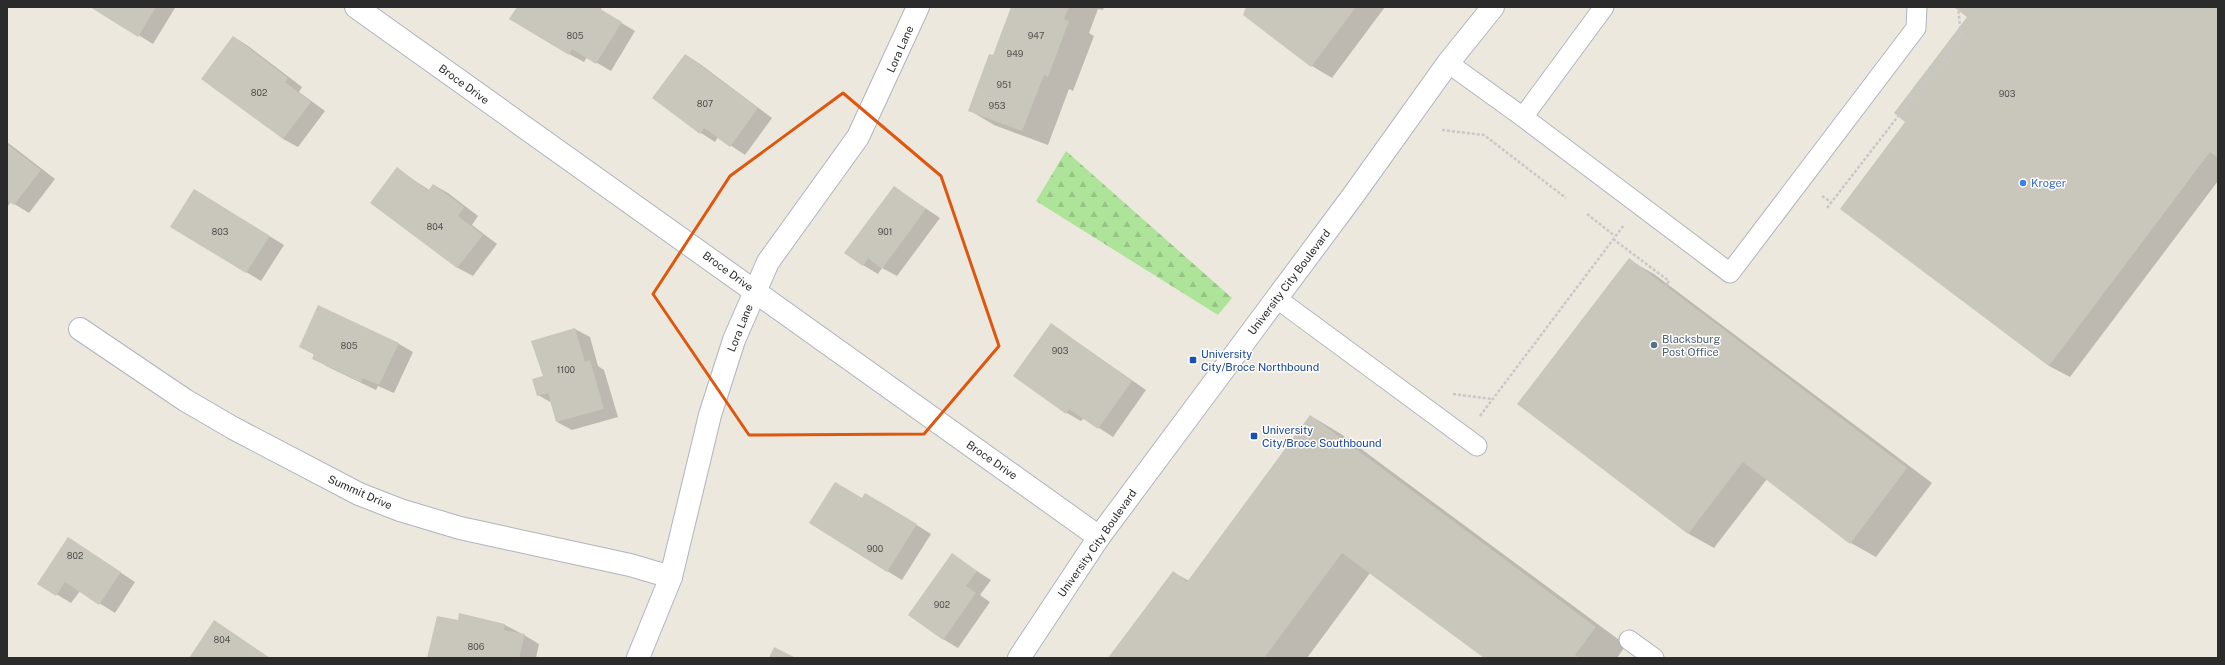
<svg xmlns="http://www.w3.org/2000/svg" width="2225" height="665" font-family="'Public Sans',sans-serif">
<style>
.forest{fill:url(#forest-firs)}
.shadow{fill:#0003}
.building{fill:#c9c6bc}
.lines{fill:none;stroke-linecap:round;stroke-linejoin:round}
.service-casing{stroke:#b1b3bf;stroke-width:21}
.minor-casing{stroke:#b1b3bf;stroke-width:24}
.secondary-casing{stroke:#b1b3bf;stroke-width:24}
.path{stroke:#c8c8c8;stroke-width:2.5;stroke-dasharray:3 2;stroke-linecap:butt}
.service{stroke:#fff;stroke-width:19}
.minor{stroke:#fff;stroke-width:22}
.secondary{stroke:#fff;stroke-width:22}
.marked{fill:none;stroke:#df570e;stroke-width:3;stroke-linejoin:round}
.shop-dot{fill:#3f7fe0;stroke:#fff;stroke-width:1.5}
.service-dot{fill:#5c6f8a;stroke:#fff;stroke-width:1.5}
.transit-dot{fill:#1a4fb4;stroke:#fff;stroke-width:1.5}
.labels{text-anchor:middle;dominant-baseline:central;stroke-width:3;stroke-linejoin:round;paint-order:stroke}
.number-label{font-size:9px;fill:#52524f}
.street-label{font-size:11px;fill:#2b2b2b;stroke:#fff}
.shop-label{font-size:11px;fill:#366cbe;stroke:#fff;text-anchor:start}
.service-label{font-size:11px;fill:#4e5e75;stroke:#fff;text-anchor:start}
.transit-label{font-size:11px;fill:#164399;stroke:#fff;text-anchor:start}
</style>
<defs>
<pattern id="forest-firs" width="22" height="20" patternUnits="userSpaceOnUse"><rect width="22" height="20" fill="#ade499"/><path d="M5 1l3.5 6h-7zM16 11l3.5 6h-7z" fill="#95c484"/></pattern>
</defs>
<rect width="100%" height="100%" fill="#ede8dd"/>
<!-- forest -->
<path class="forest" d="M1066 151 1232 298 1218 315 1036 201Z"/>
<!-- shadow -->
<g class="shadow">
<path d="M93 7H174L175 8 153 44Z"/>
<path d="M518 7H602L600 10 635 31 611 71 587 57 584 62 569 54Z"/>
<path d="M1012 7H1104L1103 10 1098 9 1089 33 1094 36 1073 91 1069 89 1048 145 994 125 969 110 993 57Z"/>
<path d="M1247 7H1385L1332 78 1312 66Z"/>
<path d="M1955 7H2218V181L2070 377 2049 366 1841 208 1907 122 1968 17Z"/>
<path d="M234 37 248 46 302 87 299 92 325 111 298 147 283 139Z"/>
<path d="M686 55 700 64 772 118 745 155 718 137 715 142 701 133 654 98Z"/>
<path d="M7 142 55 179 29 213 11 202 7 207Z"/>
<path d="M397 169 429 190 434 185 448 193 478 216 472 225 497 244 473 276 458 268 372 203Z"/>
<path d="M894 187 940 218 897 276 882 268 878 274 863 265Z"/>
<path d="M209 199 284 245 261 281 172 227Z"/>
<path d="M1629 260 1654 274 1932 483 1876 557 1851 543 1767 479 1714 548 1689 534 1519 404Z"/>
<path d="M1051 324 1146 390 1113 437 1084 418 1081 421 1067 413Z"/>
<path d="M575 329 590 337 598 366 604 370 618 417 572 430 557 422 552 403 538 395 544 377Z"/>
<path d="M399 344 413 352 394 393 378 386 376 390 328 367 313 358 315 355 300 347Z"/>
<path d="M1311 416 1341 434 1626 645 1617 658H1485L1370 573 1307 658H1109L1173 572 1189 581Z"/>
<path d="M862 499 880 502 931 534 902 580 887 571Z"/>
<path d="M82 547 135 582 115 613 80 591 71 603 38 583Z"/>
<path d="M952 555 991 580 980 595 990 602 958 648 943 639Z"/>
<path d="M460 615 505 625 524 635 539 644 536 658H428L459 621Z"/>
</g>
<!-- building -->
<g class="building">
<path d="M90 7H156L138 37Z"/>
<path d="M517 7H597L622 22 596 64 572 49 569 55 509 19Z"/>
<path d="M1011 7H1069L1064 19 1069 21 1048 77 1044 75 1022 131 968 111 989 54 993 55Z"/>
<path d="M1246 7H1356L1311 67 1243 15Z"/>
<path d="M1954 7H2218V158L2210 152 2049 366 1840 209 1905 122 1894 113 1967 17Z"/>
<path d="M233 36 288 78 285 82 311 102 283 139 201 79Z"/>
<path d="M685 54 758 108 730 147 704 128 700 134 652 98Z"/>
<path d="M7 144 41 170 14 205 7 200Z"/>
<path d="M397 167 428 191 433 184 464 207 458 216 483 235 457 268 370 203Z"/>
<path d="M894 186 926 209 882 269 868 258 863 266 844 253Z"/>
<path d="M194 189 270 236 246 273 170 227Z"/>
<path d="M1629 258 1907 468 1850 544 1743 462 1688 534 1517 404Z"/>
<path d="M318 305 399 343 379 385 363 378 361 382 312 359 314 354 299 347Z"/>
<path d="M1051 323 1132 381 1098 429 1069 409 1066 414 1013 376Z"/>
<path d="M575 328 585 362 590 360 604 409 556 422 548 393 537 396 532 379 543 376 531 341Z"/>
<path d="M1310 415 1596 627 1575 655 1579 658H1484L1342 553 1264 658H1108L1173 571 1187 582Z"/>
<path d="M835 482 862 498 865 493 917 524 887 572 809 523Z"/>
<path d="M68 537 121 572 99 605 65 582 56 596 37 584Z"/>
<path d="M952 553 977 571 966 586 976 593 943 640 908 615Z"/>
<path d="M459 613 505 624 504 630 525 634 519 658H427L437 616 458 620Z"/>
<path d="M214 620 270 658H189Z"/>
<path d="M774 647 796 658H769Z"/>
</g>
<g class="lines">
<!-- service casing -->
<g class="service-casing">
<g id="service">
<path d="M1448 63 1523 117 1730 273 1916 28 1917 7"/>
<path d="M1523 117 1604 7"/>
<path d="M1276 298 1477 446"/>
<path d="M1629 640 1654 658"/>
</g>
</g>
<!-- minor casing -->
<g class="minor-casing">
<g id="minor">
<path d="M356 7 1099 537"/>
<path d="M80 329 185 400 233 428 359 494 400 510 460 528 630 565 671 577"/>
<path d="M638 658 671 577 710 415 734 340 768 262 858 137 918 7"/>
</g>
</g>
<!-- secondary casing -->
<g class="secondary-casing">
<path id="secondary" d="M1019 658 1099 537 1352 197 1448 63 1493 7"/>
</g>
<!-- path -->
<g class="path">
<path d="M1961 35 1967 40"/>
<path d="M1942 59 1949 64"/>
<path d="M1442 130 1484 135 1566 198"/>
<path d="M1822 196 1831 202"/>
<path d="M1827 208 1961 35 1958 7"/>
<path d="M1587 214 1615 236"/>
<path d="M1613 239 1669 281 1666 286"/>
<path d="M1453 394 1492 399"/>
<path d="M1480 416 1624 225"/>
</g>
<!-- service -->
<use href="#service" class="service"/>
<!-- minor -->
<use href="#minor" class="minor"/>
<!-- secondary -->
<use href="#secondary" class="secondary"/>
</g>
<!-- marked area -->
<path class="marked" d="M843 93 941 176 999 346 924 434 749 435 653 294 730 176Z"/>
<!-- markers -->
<circle class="shop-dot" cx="2023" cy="183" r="4"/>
<circle class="service-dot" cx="1654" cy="345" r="4"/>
<g class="transit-dot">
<rect x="1189" y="356" width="8" height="8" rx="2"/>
<rect x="1250" y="432" width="8" height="8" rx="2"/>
</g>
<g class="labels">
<!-- number labels -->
<g class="number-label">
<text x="575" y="35">805</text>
<text x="1036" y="35">947</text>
<text x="1015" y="53">949</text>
<text x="1004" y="84">951</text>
<text x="259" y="92">802</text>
<text x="2007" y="93">903</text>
<text x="705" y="103">807</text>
<text x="997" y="105">953</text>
<text x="435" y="226">804</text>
<text x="220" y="231">803</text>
<text x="885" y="231">901</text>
<text x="349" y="345">805</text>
<text x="1060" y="350">903</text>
<text x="566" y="369">1100</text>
<text x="875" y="548">900</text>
<text x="75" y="555">802</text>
<text x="942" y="604">902</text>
<text x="222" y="639">804</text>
<text x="476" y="646">806</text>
</g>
<!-- street labels -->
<g class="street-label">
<text transform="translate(900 49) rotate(-66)">Lora Lane</text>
<text transform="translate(464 84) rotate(36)">Broce Drive</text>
<text transform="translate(728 271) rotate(36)">Broce Drive</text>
<text transform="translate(1289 282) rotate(-53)">University City Boulevard</text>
<text transform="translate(740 328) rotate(-68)">Lora Lane</text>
<text transform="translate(992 460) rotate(35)">Broce Drive</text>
<text transform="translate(360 492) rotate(24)">Summit Drive</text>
<text transform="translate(1097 543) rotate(-55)">University City Boulevard</text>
</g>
<!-- shop labels -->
<g class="shop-label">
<text x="2031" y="183">Kroger</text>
</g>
<!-- service labels -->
<g class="service-label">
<text x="1662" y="339">Blacksburg<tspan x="1662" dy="13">Post Office</tspan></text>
</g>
<!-- transit labels -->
<g class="transit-label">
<text x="1201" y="354">University<tspan x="1201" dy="13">City/Broce Northbound</tspan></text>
<text x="1262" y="430">University<tspan x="1262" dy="13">City/Broce Southbound</tspan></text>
</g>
</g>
<!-- border -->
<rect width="2225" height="665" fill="none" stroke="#2b2b2b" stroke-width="16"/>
</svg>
